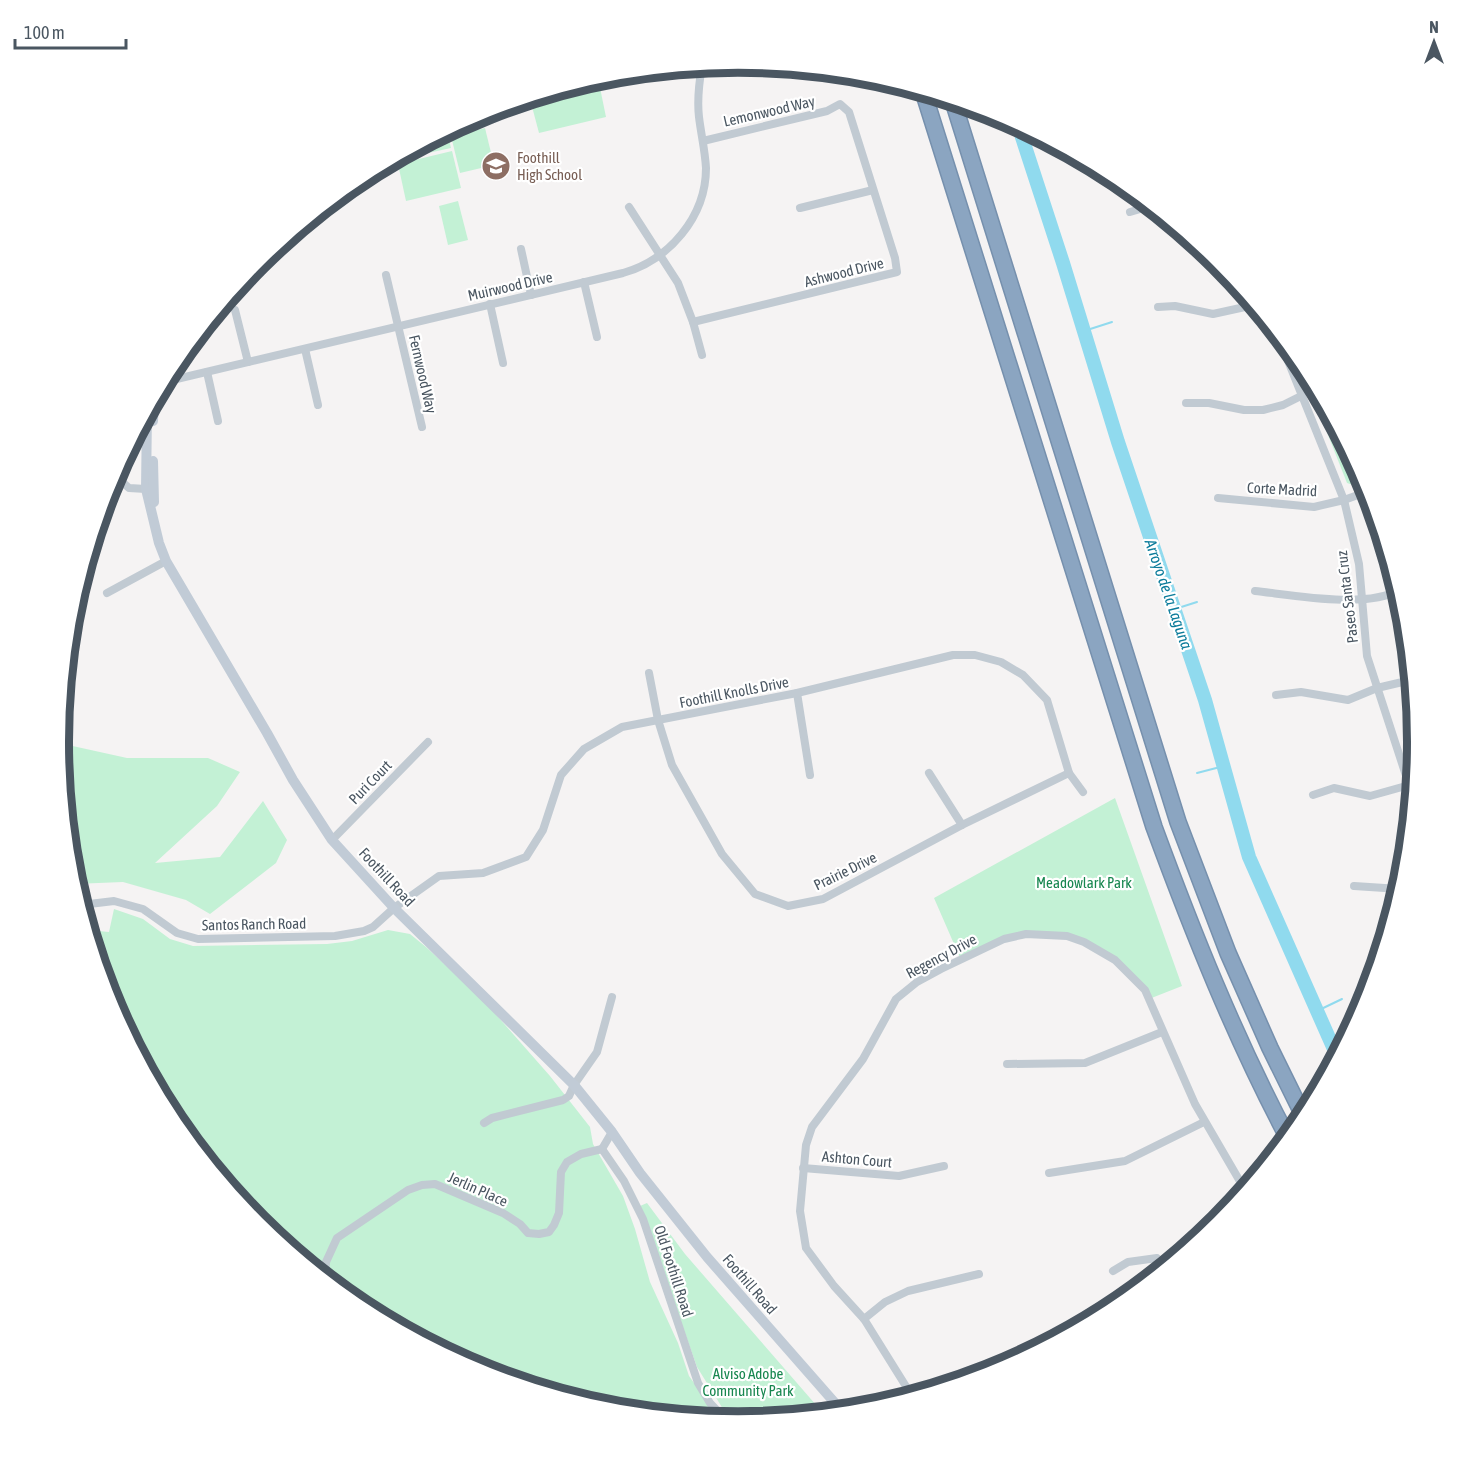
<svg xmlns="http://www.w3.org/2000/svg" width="1476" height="1484" font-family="'Asap Condensed',sans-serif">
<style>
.green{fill:#c3f1d5}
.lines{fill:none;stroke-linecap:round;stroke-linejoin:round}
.stream{stroke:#90daee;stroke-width:2}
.river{stroke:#90daee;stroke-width:14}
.motorway-casing{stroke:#7690ad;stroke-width:18}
.minor{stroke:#c1cad2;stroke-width:8}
.secondary{stroke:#c1cbd6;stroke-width:10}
.motorway{stroke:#8ba5c1;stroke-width:15}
.labels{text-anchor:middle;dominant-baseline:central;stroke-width:4.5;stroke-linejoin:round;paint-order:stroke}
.street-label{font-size:15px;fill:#4a5661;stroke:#fff}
.education-label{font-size:15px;fill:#785e54;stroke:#fff;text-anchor:start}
.park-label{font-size:15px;fill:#17864f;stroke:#fff}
.water-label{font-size:16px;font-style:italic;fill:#0c7c9b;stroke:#fff}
.rim{fill:none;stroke:#4a5661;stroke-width:8}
</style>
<rect width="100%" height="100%" fill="#f5f3f3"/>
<!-- green -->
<g class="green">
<path d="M598 78 606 117 539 133 530 99Z"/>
<path d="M485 128 494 165 460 173 451 136Z"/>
<path d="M447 131 451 148 396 160 395 158Z"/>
<path d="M452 151 461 188 406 201 398 164Z"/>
<path d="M458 201 468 240 448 245 439 206Z"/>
<path d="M1298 359 1303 365 1366 482 1353 485 1347 483Z"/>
<path d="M59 743 127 758H208L240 772 217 806 155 863 220 857 263 801 287 840 276 863 210 914 186 900 123 882 74 884 71 874Z"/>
<path d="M1115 798 1182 986 1149 999 1125 967 1069 938 1031 935 1001 941 961 960 934 898Z"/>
<path d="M114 909 143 919 170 939 193 946 327 944 352 941 388 930 410 934 426 947 484 1001 550 1076 590 1127 593 1144 623 1196 635 1229 650 1282 678 1343 689 1376 721 1420 605 1408 478 1370 360 1307 257 1222 173 1119 110 1002 88 930 109 932Z"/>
<path d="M647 1203 685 1254 823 1413 738 1421H732L728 1417 697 1367 640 1206Z"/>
</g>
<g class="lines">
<!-- stream -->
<g class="stream">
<path d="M1084 331 1112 322"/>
<path d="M1175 609 1197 602"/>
<path d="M1197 773 1224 766"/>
<path d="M1317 1011 1342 999"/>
</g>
<!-- river -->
<path class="river" d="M1018 125 1063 263 1118 442 1205 700 1249 857 1337 1056"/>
<!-- motorway casing -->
<g class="motorway-casing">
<g id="motorway">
<path d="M923 91 1154 827C1193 933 1235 1038 1288 1138"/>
<path d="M953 101 1178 822 1228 953 1270 1048 1304 1117"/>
</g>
</g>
<!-- minor -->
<g class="minor">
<path d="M629 207 678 283 693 322 702 355"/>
<path d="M800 208 873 190"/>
<path d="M1130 212 1147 207 1153 208"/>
<path d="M521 249 531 295"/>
<path d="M386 275 422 427"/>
<path d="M584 282 597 337"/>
<path d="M490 304 503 363"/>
<path d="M1158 307 1175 306 1213 314 1254 305"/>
<path d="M235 310 248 362"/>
<path d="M693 322 897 272 895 258 849 112 840 104 827 111 703 141"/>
<path d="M1276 331 1344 500 1359 564 1367 656 1412 794"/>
<path d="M305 349 318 405"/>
<path d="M207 372 218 421"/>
<path d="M164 382 623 273C669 260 706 217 706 168 705 150 701 134 699 117 697 100 699 83 702 66"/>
<path d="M1186 403H1209L1244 410H1263L1283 405 1301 396"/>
<path d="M114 475 129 488 146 489"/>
<path d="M1218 498 1314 507 1344 500 1369 491"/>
<path d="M1255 591C1292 595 1367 609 1399 590"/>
<path d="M107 593 166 561"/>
<path d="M649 673 658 720 672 765 722 854 755 894 788 906 823 899 962 825 1069 773"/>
<path d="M797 693 810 775"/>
<path d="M1276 695 1301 692 1348 700 1377 688 1411 680"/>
<path d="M929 773 962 825"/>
<path d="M1313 795 1334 788 1370 796 1413 784"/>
<path d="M332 840 428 742"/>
<path d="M1354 886 1400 889"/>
<path d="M81 905 114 901 143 909 177 933 198 939 335 936 364 931 373 927 394 908 439 876 483 873 526 857 543 830 561 775 584 749 622 727 797 693 953 655H975L1001 662 1023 675 1047 700 1069 773 1083 792"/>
<path d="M1007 1064 1085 1063 1162 1032"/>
<path d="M484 1123 492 1118 563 1100 569 1096 574 1085 597 1052 612 997"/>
<path d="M602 1149 624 1181 643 1219 698 1383 710 1403 726 1420"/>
<path d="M602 1149 612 1132"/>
<path d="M803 1168 899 1176 944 1166"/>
<path d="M1049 1173 1125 1161 1204 1122"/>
<path d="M1113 1271 1128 1262 1157 1258 1165 1266"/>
<path d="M325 1278 326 1262 337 1238 408 1190 422 1185 435 1184 503 1213 520 1224 528 1233 539 1234 549 1232 554 1225 559 1213 561 1172 567 1162 581 1154 602 1149"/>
<path d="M864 1319 885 1302 908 1291 979 1274"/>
<path d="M912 1396 864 1319 834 1286 806 1248 800 1211 806 1145 812 1127 863 1059 896 999 917 982 941 969 1004 939 1026 934 1067 936 1084 942 1115 960 1145 990 1195 1104 1245 1190"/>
<path d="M621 1410 628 1406 658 1414"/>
</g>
<!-- secondary -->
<g class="secondary">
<path d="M147 413 146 489 159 543 166 561 267 733 293 780 332 840 394 908 574 1085 612 1132 640 1173 707 1257 842 1411"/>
<path d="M153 421 154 401"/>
<path d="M153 461 154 502"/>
</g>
<!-- motorway -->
<use href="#motorway" class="motorway"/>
</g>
<!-- icons -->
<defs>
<g id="school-disc" transform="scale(1.5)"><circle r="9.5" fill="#8d6e63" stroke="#fff"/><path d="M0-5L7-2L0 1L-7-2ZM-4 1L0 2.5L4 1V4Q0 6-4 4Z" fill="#fff"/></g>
</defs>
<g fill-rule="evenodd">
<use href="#school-disc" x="496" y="166"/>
</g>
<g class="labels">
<!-- street labels -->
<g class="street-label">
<text transform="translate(769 111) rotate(-13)">Lemonwood Way</text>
<text transform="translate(844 272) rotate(-14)">Ashwood Drive</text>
<text transform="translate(510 286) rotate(-13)">Muirwood Drive</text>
<text transform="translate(423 374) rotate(77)">Fernwood Way</text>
<text transform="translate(1282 489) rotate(3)">Corte Madrid</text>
<text transform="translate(1347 597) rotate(-97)">Paseo Santa Cruz</text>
<text transform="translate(734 692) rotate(-11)">Foothill Knolls Drive</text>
<text transform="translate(370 782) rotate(-46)">Puri Court</text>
<text transform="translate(845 871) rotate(-26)">Prairie Drive</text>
<text transform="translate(387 877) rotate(47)">Foothill Road</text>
<text transform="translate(254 924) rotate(-1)">Santos Ranch Road</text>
<text transform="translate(941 956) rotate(-28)">Regency Drive</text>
<text transform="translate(857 1159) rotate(5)">Ashton Court</text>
<text transform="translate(478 1189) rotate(24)">Jerlin Place</text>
<text transform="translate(674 1271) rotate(72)">Old Foothill Road</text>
<text transform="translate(750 1284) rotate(49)">Foothill Road</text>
</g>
<!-- education labels -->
<g class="education-label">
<text x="517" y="157">Foothill<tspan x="517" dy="17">High School</tspan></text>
</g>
<!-- park labels -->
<g class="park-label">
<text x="1084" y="882">Meadowlark Park</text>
<text x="748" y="1373">Alviso Adobe<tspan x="748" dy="17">Community Park</tspan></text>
</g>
<!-- water labels -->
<g class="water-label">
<text transform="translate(1169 594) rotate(71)">Arroyo de la Laguna</text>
</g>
</g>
<!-- crop -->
<path d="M0 0H1476V1484H0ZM69 742a669 669 0 1 1 1338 0a669 669 0 1 1-1338 0Z" fill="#fff" fill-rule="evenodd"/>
<path class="rim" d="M69 742a669 669 0 1 1 1338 0a669 669 0 1 1-1338 0Z"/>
<!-- north arrow -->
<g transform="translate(1434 42)" stroke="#ffffff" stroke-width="4.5" paint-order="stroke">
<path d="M0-4.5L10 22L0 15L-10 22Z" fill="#4a5661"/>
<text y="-9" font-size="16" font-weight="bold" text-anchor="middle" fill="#4a5661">N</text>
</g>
<!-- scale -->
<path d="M15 39v9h111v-9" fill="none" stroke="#4a5661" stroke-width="3"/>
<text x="24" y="39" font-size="18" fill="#4a5661" stroke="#ffffff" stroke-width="4.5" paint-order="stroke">100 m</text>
</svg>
